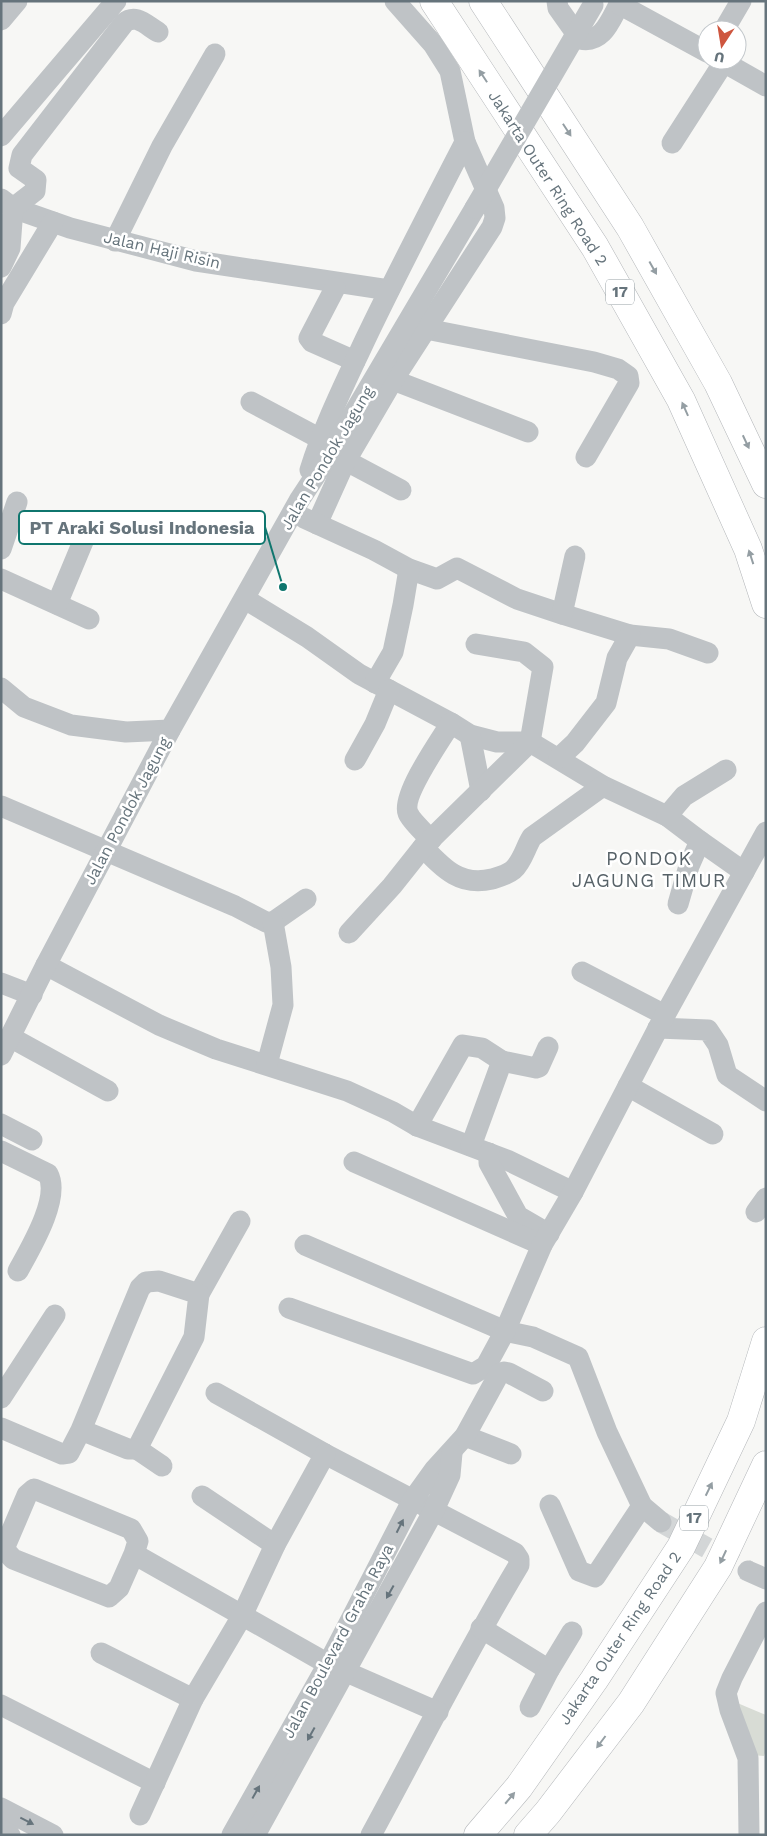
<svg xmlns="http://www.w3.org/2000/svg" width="767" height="1836" font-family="'Work Sans',sans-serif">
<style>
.green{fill:#d8dcd5}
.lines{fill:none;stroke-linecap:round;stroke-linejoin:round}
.minor-tunnel{stroke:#d3d6d7;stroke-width:21;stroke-dasharray:21 11;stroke-linecap:butt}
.highway-casing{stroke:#b3b6b9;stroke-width:29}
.minor{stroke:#bfc3c6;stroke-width:21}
.highway{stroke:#fff;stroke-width:28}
.minor-bridge{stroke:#bfc3c6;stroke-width:21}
.oneway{fill:#949ea3}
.oneway2{fill:#66747c}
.labels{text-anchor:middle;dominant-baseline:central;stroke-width:5;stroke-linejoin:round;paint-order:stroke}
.shield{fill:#fff;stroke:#949ea3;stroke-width:1}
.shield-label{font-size:15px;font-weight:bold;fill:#66747c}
.street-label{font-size:16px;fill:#66747c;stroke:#fff}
.quarter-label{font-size:19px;letter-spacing:1px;fill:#576268;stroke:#fff}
.leader{fill:none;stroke:#0f766e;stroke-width:2}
.callout-dot{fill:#0f766e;stroke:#fff;stroke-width:2}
.callout{fill:#fff;stroke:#0f766e;stroke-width:2}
.callout-label{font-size:18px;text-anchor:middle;font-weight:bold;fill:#66747c}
</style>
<rect width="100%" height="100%" fill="#f7f7f5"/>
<!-- green -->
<path class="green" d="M735 1702 766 1715V1750L764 1756 752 1755Z"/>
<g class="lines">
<!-- minor-tunnel -->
<path class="minor-tunnel" d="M661 1522 748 1571"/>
<!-- highway casing -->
<g class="highway-casing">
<g id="highway">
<path d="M434 1 595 247 681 400 748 549 766 604"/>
<path d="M483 1 630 227 718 383 766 484"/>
<path d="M478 1835 519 1787 594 1680 681 1547 741 1421 766 1341"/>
<path d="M528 1835 548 1812 631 1703 718 1567 766 1465"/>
</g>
</g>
<!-- minor -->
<g class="minor">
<path d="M395 1 433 44 450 71 465 142"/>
<path d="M557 1 558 8 580 39C604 44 611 18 621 1"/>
<path d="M619 4 707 52"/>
<path d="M1 20 17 1"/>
<path d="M724 30 741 1"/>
<path d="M720 60 766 86"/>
<path d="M1 136 116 1"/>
<path d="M672 143 724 62"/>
<path d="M1 199 13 208 70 228 196 261 389 290"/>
<path d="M115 241 162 146 215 54"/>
<path d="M1 267 10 248 13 208 35 191 36 180 19 168 22 155 124 23C136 13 146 25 158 32"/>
<path d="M335 288 309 338 312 342 355 361"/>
<path d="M1 314 4 303 53 222"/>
<path d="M426 329 594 362 618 369 628 376 629 383 586 457"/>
<path d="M393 380 528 432"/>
<path d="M251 402 332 445"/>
<path d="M331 456 354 465 401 490"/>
<path d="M310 470C324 425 345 383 365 340 397 273 431 208 465 142L494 208 495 218 492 227 393 380 345 462 317 524"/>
<path d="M304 518 374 550 409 569 437 579 457 568 517 599 562 614 630 635 669 639 708 653"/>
<path d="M1 549 17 502"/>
<path d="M1 579 89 619"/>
<path d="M245 599 307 637 359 674 451 723 470 735 497 742H530L603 786 667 816 700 841 744 872"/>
<path d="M57 604 87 532"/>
<path d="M562 614 575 556"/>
<path d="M375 683 393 652 403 605 409 569"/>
<path d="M1 688 24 707 71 725 126 732 170 730"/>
<path d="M470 735 481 791"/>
<path d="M559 758 575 743 606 703 617 658 630 635"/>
<path d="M355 760 375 724 389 690"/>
<path d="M1 806 235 906 266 922H273L306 899"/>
<path d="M667 816 684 796 726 770"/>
<path d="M431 840C425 833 411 821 408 813 401 796 441 739 451 723"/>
<path d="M423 847C443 868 460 887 492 879 499 877 507 875 513 870 523 861 525 848 532 837L603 786"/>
<path d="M678 904 689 866 700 841"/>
<path d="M349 933 392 886 423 847 530 742 543 667 524 652 476 644"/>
<path d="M46 965 159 1025 216 1049 347 1091 393 1112 417 1126 507 1160 573 1192"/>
<path d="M582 972 665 1015"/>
<path d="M1 983 32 995"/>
<path d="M658 1028 708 1030 718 1045 727 1075 766 1101"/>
<path d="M10 1037 108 1091"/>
<path d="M1 1055 46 965 170 730 300 499 329 455 475 208"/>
<path d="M502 1061 536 1068 539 1067 548 1047"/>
<path d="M267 1064 283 1005 281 967 273 922"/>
<path d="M628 1086 713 1134"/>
<path d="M1 1124 32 1140"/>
<path d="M417 1126 463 1045 482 1048 502 1061 471 1146"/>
<path d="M1 1151 48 1174C61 1198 30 1249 18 1271"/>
<path d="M489 1153V1163L518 1216 549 1234"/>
<path d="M354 1162 542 1245"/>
<path d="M756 1212 766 1198"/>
<path d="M305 1245 505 1331 533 1337 578 1357 607 1432 642 1506 661 1522"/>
<path d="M199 1294 240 1221"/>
<path d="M289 1308 473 1374 486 1366 505 1331 542 1245 573 1192 665 1015 766 832"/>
<path d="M216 1393 325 1454 515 1553 519 1559V1565C466 1653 420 1745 371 1835"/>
<path d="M1 1398 55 1315"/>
<path d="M1 1428 62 1454 69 1453 81 1430 140 1288 146 1282 159 1281 199 1294 194 1337 137 1449H128L81 1430"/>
<path d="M465 1436 511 1454"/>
<path d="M137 1449 162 1466"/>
<path d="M202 1496 275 1545"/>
<path d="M550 1505 579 1571 595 1577 642 1506"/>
<path d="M134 1554 138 1541 131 1529 34 1489 27 1495 4 1549 13 1559 109 1597 119 1588 134 1554 328 1664 438 1712"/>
<path d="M748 1571 766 1579"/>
<path d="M481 1628 549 1670"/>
<path d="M101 1653 193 1699"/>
<path d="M1 1705 155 1783"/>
<path d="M530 1707 549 1670 572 1632"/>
<path d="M1 1808 53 1835"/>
<path d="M140 1815 193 1699 242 1616 275 1545 325 1454"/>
<path d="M1 1830 10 1835"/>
<path d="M232 1835 328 1664 412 1501 435 1469 465 1436 499 1374 504 1372 509 1373 543 1391"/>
<path d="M255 1835 433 1512 450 1475 452 1453"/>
<path d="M749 1835 748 1758 730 1710 726 1693 732 1678 766 1612"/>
</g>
<!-- highway -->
<use href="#highway" class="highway"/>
<!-- minor-bridge -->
<path class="minor-bridge" d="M475 208 593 5"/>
</g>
<!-- one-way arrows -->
<defs><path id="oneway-solid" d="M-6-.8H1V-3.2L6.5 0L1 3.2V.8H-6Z" transform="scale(1.25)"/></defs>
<g class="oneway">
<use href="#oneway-solid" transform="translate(483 76) rotate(-123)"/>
<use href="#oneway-solid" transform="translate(567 130) rotate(57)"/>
<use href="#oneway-solid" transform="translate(653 268) rotate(61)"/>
<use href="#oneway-solid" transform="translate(685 409) rotate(-114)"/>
<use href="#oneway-solid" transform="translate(746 442) rotate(65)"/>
<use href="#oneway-solid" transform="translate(751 557) rotate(-108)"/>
<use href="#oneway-solid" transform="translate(709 1489) rotate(-64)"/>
<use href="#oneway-solid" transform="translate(723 1557) rotate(115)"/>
<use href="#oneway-solid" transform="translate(601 1742) rotate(127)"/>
<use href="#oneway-solid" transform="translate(510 1798) rotate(-50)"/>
</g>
<g class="oneway2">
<use href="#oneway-solid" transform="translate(400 1526) rotate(-63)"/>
<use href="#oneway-solid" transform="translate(390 1592) rotate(119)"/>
<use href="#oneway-solid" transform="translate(311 1734) rotate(119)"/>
<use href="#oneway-solid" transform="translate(256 1792) rotate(-61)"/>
<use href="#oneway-solid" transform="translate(27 1821) rotate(27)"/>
</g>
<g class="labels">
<!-- shield labels -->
<g class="shield">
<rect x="606" y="279.5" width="28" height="25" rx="4"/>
<rect x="680" y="1505.5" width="28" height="25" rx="4"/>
</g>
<g class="shield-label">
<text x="620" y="292">17</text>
<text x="694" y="1518">17</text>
</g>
<!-- street labels -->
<g class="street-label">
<text transform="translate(548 178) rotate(57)">Jakarta Outer Ring Road 2</text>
<text transform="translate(162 250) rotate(13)">Jalan Haji Risin</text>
<text transform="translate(327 458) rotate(-59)">Jalan Pondok Jagung</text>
<text transform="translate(127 811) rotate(-62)">Jalan Pondok Jagung</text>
<text transform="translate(620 1638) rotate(-56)">Jakarta Outer Ring Road 2</text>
<text transform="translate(338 1641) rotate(-62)">Jalan Boulevard Graha Raya</text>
</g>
<!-- quarter labels -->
<g class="quarter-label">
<text x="649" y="858">PONDOK<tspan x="649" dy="22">JAGUNG TIMUR</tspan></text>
</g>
</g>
<!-- callouts -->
<path class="leader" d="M283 587L265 527"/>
<circle class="callout-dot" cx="283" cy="587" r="5"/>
<rect class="callout" x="19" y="511" width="246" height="33" rx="5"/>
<g class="callout-label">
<text x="142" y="534">PT Araki Solusi Indonesia</text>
</g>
<!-- border -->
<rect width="767" height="1836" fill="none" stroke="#66747c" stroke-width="5"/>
<!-- north arrow -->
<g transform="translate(722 45) rotate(192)"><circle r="24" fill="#ffffff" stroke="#c2c7cb"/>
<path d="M0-4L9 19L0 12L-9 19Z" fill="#ce563f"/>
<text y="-8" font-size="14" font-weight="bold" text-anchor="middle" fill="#66747c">U</text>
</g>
</svg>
